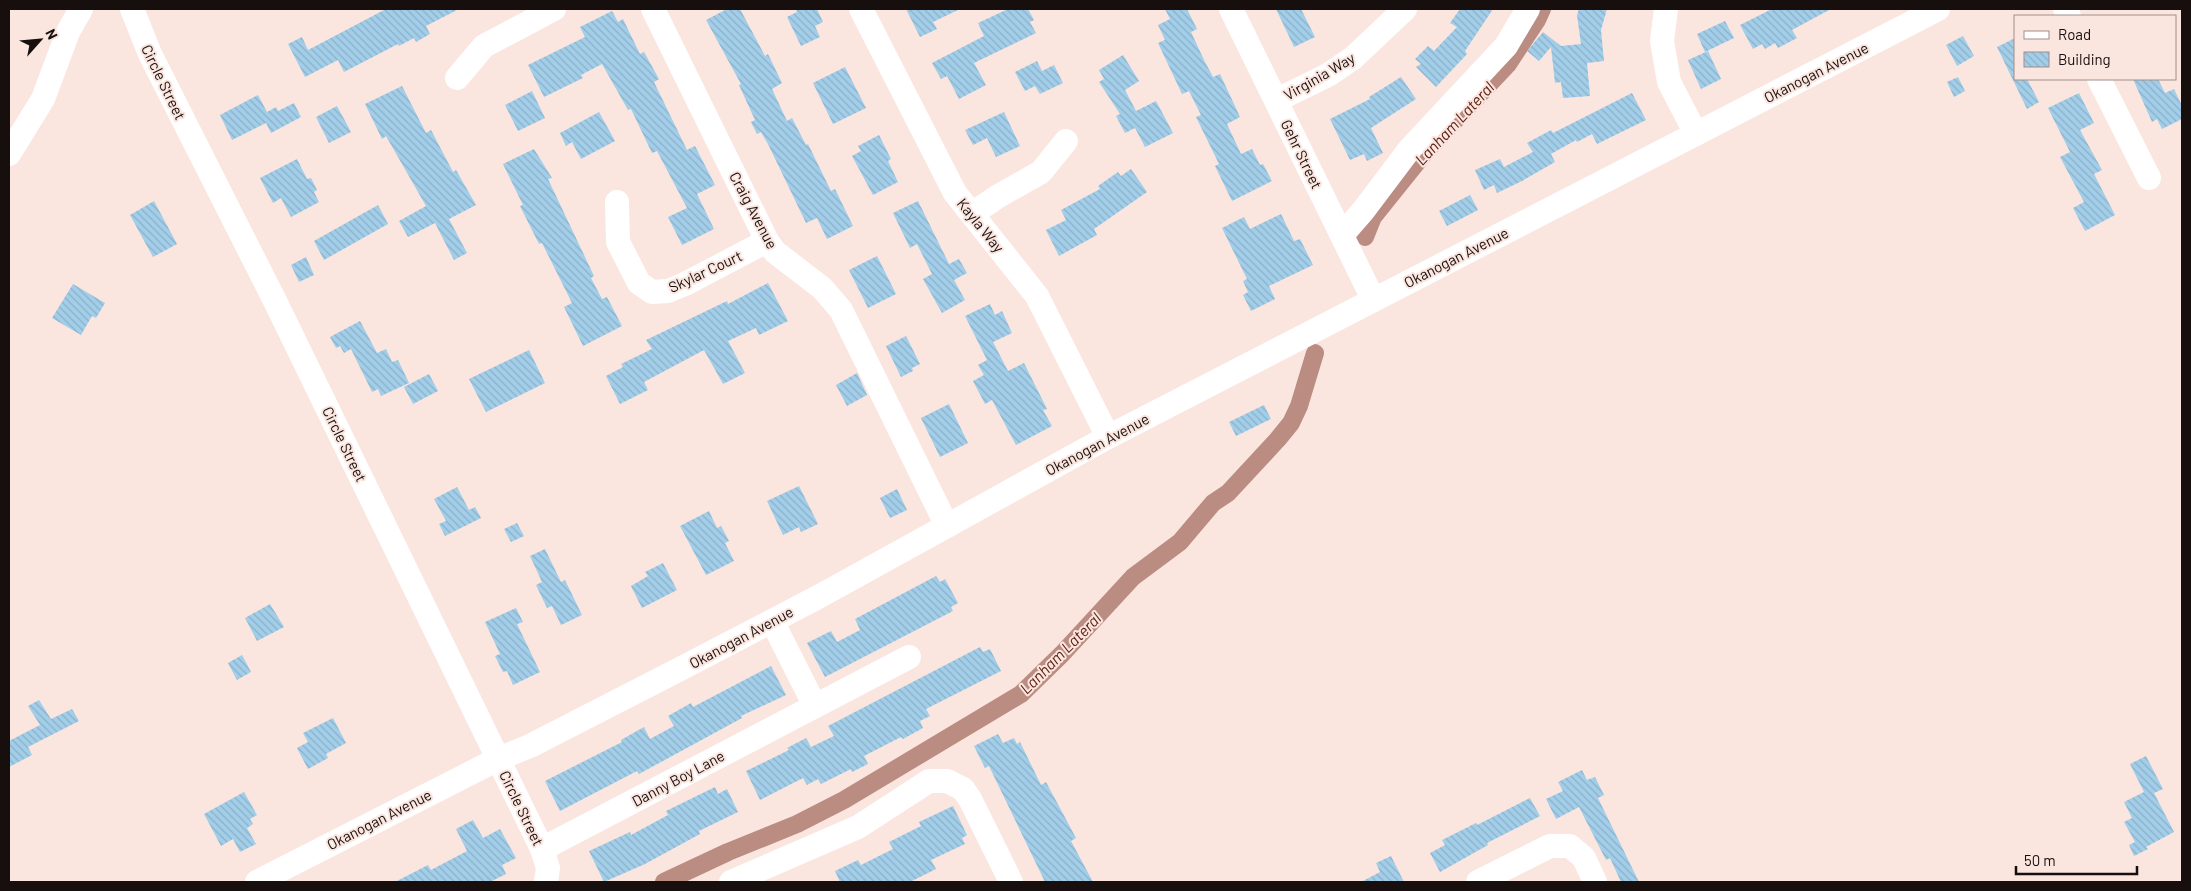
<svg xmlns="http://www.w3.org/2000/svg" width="2191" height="891" font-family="Barlow,sans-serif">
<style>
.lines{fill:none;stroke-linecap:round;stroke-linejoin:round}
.canal{stroke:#bb8c81;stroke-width:18}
.building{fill:url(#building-back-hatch)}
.minor{stroke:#fff;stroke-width:24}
.labels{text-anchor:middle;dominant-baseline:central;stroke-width:4;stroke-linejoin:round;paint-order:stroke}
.street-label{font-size:15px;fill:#160f0e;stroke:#fbe5df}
.water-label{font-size:16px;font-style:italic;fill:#5c2113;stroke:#fbe5df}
</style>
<defs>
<pattern id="building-back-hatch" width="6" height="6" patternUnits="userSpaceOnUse" patternTransform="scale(1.25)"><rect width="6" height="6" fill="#a2cee9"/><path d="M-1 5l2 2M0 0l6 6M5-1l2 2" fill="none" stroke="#8bb0c7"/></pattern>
</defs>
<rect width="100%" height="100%" fill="#fbe5df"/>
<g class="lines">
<!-- canal -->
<g class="canal">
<path d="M1365 237 1373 217 1426 151 1508 64 1537 20 1542 9"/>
<path d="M664 882 728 852 797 824 844 800 1021 694 1062 654 1133 577 1180 542 1213 503 1228 493 1278 439 1291 423 1299 406 1315 353"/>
</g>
</g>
<!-- building -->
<g class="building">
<path d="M386 9H459L426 26 430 34 416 42 414 38 399 46 398 44 344 72 338 60 305 77 288 44 302 37 308 50Z"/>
<path d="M727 9H740L765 56 768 54 782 83 772 89 787 121 792 118 806 145 808 144 831 191 835 189 853 226 827 239 817 218 806 223 768 144 761 132 757 134 751 122 755 120 739 85 741 84 706 20Z"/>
<path d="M796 9H817L823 22 815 26 820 37 801 46 787 17 797 12Z"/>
<path d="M906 9H960L933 22 937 29 920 37Z"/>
<path d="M1008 9H1028L1034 20 1030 22 1036 33 974 63 986 85 959 99 947 76 941 79 932 63 984 36 978 23Z"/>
<path d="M1165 9H1187L1197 29 1191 32 1204 60 1213 77 1220 74 1240 117 1227 124 1241 154 1252 149 1260 165 1263 164 1272 181 1232 201 1215 166 1219 164 1196 117 1201 115 1189 91 1182 94 1158 43 1165 40 1158 25 1170 19Z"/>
<path d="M1276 9H1301L1315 37 1294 47Z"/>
<path d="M1460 9H1493L1465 51 1467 54 1436 87 1416 67 1421 64 1415 59 1428 46 1434 51 1457 27 1450 23Z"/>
<path d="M1579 9H1607L1601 30 1604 61 1587 63 1590 96 1563 98 1561 82 1555 83 1551 47 1539 61 1527 51 1543 32 1561 46 1581 44 1577 15Z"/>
<path d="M1772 9H1831L1792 30 1797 38 1778 48 1775 43 1765 49 1762 44 1753 49 1740 25Z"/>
<path d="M612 11 618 22 623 19 640 54 644 52 659 79 654 82 687 150 695 146 715 185 697 194 714 229 682 245 668 217 687 208 657 151 652 153 631 109 628 110 602 64 581 75 583 78 544 97 528 65 585 37 580 27Z"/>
<path d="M1725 21 1734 38 1705 52 1697 34Z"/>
<path d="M1963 36 1974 56 1957 66 1946 45Z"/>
<path d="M2015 38V79H2027L2039 102 2027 109 1997 47Z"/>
<path d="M1708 51 1721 79 1701 89 1688 60Z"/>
<path d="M1123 55 1139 81 1125 90 1136 111 1156 101 1173 133 1145 147 1135 128 1125 133 1116 116 1120 114 1099 82 1104 79 1099 70Z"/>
<path d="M1037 61 1042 71 1054 65 1063 83 1040 94 1035 86 1025 91 1015 72Z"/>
<path d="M845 67 866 108 833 124 813 83Z"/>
<path d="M1401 77 1416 99 1371 128 1383 153 1367 161 1364 154 1350 160 1330 119 1370 99 1369 97Z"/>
<path d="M1958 77 1965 91 1954 97 1947 82Z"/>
<path d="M2133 79H2158L2165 93 2174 89 2182 106V119L2162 129 2157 119 2152 122Z"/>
<path d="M402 86 426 133 431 130 453 172 456 170 476 205 449 219 467 253 454 260 435 223 408 237 399 221 426 206 386 136 382 139 365 104Z"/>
<path d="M532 91 545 118 518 131 505 105Z"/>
<path d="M1632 93 1646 120 1597 144 1592 134 1577 142 1576 140 1551 154 1555 162 1522 181 1497 193 1494 185 1484 190 1475 170 1500 159 1504 167 1533 152 1527 143 1551 130 1553 133Z"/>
<path d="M2079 93 2094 123 2080 130 2102 170 2094 174 2115 215 2085 231 2073 208 2084 202 2060 157 2070 152 2048 108Z"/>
<path d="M258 95 267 112 276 107 278 111 294 103 301 117 271 133 266 123 232 140 220 115Z"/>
<path d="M337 106 351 132 329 143 316 117Z"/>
<path d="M599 112 615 141 581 159 572 142 566 146 560 133Z"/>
<path d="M1004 112 1020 146 996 157 987 138 973 145 965 130Z"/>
<path d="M879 135 891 159 888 161 898 182 873 195 852 156 861 151 858 146Z"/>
<path d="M534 149 552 178 548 179 594 276 591 278 602 299 607 297 622 326 583 346 564 307 572 303 542 243 539 244 520 206 523 205 503 164Z"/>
<path d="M297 159 307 179 311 178 317 190 314 192 319 202 291 217 281 198 273 203 260 178Z"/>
<path d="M1131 169 1147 192 1094 229 1097 235 1059 256 1046 230 1066 220 1061 210 1100 189 1098 186 1118 172 1121 176Z"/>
<path d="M1470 195 1478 210 1447 226 1439 211Z"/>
<path d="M154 201 177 244 153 257 130 215Z"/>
<path d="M918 201 949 264 959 259 967 273 954 280 965 300 942 313 923 279 932 274 917 244 910 248 893 213Z"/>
<path d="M378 205 388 224 324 260 314 241Z"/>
<path d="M1281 214 1294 241 1300 239 1313 265 1269 286 1275 299 1251 311 1243 295 1248 292 1243 281 1247 279 1222 228 1244 217 1250 229Z"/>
<path d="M877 256 896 294 868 308 849 270Z"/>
<path d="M306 257 314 275 299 282 291 265Z"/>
<path d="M768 283 788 321 759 335 756 328 728 341 745 373 723 384 704 350 644 382 648 390 620 404 606 376 623 367 621 364 652 349 646 340 727 301 728 304Z"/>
<path d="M73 284 105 303 96 318 92 316 81 335 52 318Z"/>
<path d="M990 304 995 315 1002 311 1012 333 993 342 1008 371 1024 363 1047 409 1043 410 1052 426 1016 445 992 400 985 404 973 381 984 375 978 365 987 360 965 316Z"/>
<path d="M360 321 377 353 386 349 392 362 398 360 409 383 381 396 378 389 372 392 351 349 344 353 340 346 336 348 330 337Z"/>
<path d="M906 336 920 364 912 368 913 371 901 377 886 346Z"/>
<path d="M529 350 545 383 486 412 469 379Z"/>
<path d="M857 373 867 395 847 406 836 385Z"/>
<path d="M429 374 438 391 413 404 404 387Z"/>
<path d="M949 404 968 443 940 457 921 418Z"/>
<path d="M1264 405 1271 419 1236 436 1229 422Z"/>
<path d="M799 486 818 524 801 532 799 527 783 535 767 501Z"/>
<path d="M457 487 469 510 475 507 481 518 445 536 439 524 446 521 434 499Z"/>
<path d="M897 489 907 510 890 518 880 498Z"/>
<path d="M709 511 717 528 721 526 729 541 725 543 734 561 706 575 680 526Z"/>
<path d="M517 523 524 536 511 542 504 529Z"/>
<path d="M545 549 561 582 565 580 582 615 561 625 552 606 547 608 536 585 542 582 530 556Z"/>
<path d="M663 563 677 590 642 608 631 586 648 576 645 572Z"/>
<path d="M936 576 940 582 945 579 958 603 951 607 953 611 825 677 807 643 831 631 837 642 860 630 855 619Z"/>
<path d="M270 604 284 627 257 641 245 618Z"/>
<path d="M516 608 523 622 517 624 540 672 513 685 507 671 503 672 495 656 500 654 485 622Z"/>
<path d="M980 647 983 652 990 649 1001 671 926 709 930 716 920 721 923 728 903 739 901 737 864 756 868 764 852 772 851 769 821 784 818 779 807 785 803 778 760 800 746 771 789 750 787 748 806 738 811 747 834 736 828 726Z"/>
<path d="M242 655 251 672 237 680 228 663Z"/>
<path d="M771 666 786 695 741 716 742 718 639 774 637 771 560 811 545 781 622 742 621 740 644 727 650 739 674 726 668 716 691 703 693 707Z"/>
<path d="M39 700 51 719 72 709 79 721 28 747 32 755 9 767V741L40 725 28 706Z"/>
<path d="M333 718 346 743 326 754 328 758 308 769 297 748 308 742 303 733Z"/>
<path d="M998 734 1003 743 1014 738 1017 744 1020 742 1041 785 1046 782 1076 838 1071 841 1093 882H1045L989 766 985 768 974 746Z"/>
<path d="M2146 756 2163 789 2154 793 2174 832 2146 847 2148 849 2134 856 2129 845 2135 842 2124 822 2132 818 2124 802 2144 792 2130 764Z"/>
<path d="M1582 770 1587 780 1595 777 1604 795 1598 798 1639 882H1621L1610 858 1606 860 1579 807 1556 819 1546 799 1563 791 1558 782Z"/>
<path d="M715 787 718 794 727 789 738 812 699 831 700 834 645 864 604 882 589 851 630 832 631 835 668 815 666 811Z"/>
<path d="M244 792 257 815 250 819 253 824 247 828 256 844 240 852 233 839 221 846 204 814Z"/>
<path d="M1530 798 1540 816 1487 843 1488 845 1440 872 1430 853 1445 845 1442 840 1476 823 1477 825Z"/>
<path d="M953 806 967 835 962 838 965 844 931 860 936 869 910 882H840L835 871 858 860 861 865 893 849 889 842 921 826 919 822Z"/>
<path d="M473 820 483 838 500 829 516 858 502 865 506 874 490 882H395L428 865 431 870 467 851 456 829Z"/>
<path d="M1391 856 1404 882H1361L1380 872 1376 863Z"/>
</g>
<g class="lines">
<!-- minor -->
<g class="minor">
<path d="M132 9 150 54 276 303 542 849 548 868 546 882"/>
<path d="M653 9 767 241 775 252 822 288 841 310 947 526"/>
<path d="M861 9 955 193 1037 296 1108 437"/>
<path d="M1231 9 1373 299"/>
<path d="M1666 9 1662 41 1669 82 1696 134"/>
<path d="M2065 9 2069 16"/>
<path d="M457 78 484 46 554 9"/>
<path d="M2099 79 2149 178"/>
<path d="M1277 100 1328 75 1353 58 1405 9"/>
<path d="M9 154 43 99 68 32 81 9"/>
<path d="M617 202 618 242 639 283 652 292 668 291 685 284 767 241"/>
<path d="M972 214 997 197 1041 172 1066 141"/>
<path d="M1342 235 1363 211 1409 150 1506 46 1528 9"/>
<path d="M772 621 815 706"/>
<path d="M542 849 909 657"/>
<path d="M257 882 498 759 530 746 682 668 820 596 1108 437 1938 9"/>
<path d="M731 882 858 827 929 781H947L963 789 970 799 1011 882"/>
<path d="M1478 882 1550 846H1570L1584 858 1595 882"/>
</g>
</g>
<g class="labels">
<!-- street labels -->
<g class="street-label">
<text transform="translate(1816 72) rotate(-27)">Okanogan Avenue</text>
<text transform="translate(1319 76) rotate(-30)">Virginia Way</text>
<text transform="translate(164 82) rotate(64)">Circle Street</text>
<text transform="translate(1302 154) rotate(64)">Gehr Street</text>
<text transform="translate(754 210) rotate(62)">Craig Avenue</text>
<text transform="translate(981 225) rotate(51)">Kayla Way</text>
<text transform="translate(1456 257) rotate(-27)">Okanogan Avenue</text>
<text transform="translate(705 271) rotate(-25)">Skylar Court</text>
<text transform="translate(345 444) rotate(64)">Circle Street</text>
<text transform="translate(1097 444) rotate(-28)">Okanogan Avenue</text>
<text transform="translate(741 637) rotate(-28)">Okanogan Avenue</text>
<text transform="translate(678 778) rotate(-28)">Danny Boy Lane</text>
<text transform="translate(522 808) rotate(64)">Circle Street</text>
<text transform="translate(379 819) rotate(-27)">Okanogan Avenue</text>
</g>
<!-- water labels -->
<g class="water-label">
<text transform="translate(1454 123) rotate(-47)">Lanham Lateral</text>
<text transform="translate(1060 653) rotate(-45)">Lanham Lateral</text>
</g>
</g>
<!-- border -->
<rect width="2191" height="891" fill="none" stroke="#160f0e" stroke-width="20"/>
<!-- legend -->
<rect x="2014" y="15" width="162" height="65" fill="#fbe5df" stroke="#9f8f8b"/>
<rect x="2024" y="31" width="25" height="8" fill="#ffffff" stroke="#9f8f8b"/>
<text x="2058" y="40" font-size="15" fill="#160f0e">Road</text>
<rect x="2024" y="52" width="25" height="15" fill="url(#building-back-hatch)" stroke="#9f8f8b"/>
<text x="2058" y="65" font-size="15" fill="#160f0e">Building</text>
<!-- north arrow -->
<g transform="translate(40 40) rotate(63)" stroke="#fbe5df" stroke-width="4" paint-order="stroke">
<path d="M0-4L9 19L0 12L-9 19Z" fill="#160f0e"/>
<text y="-8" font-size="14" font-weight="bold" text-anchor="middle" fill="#160f0e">N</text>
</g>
<!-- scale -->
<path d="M2016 866v8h121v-8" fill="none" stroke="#160f0e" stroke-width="2.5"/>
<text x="2024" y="866" font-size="15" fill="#160f0e" stroke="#fbe5df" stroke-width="4" paint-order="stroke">50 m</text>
</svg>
